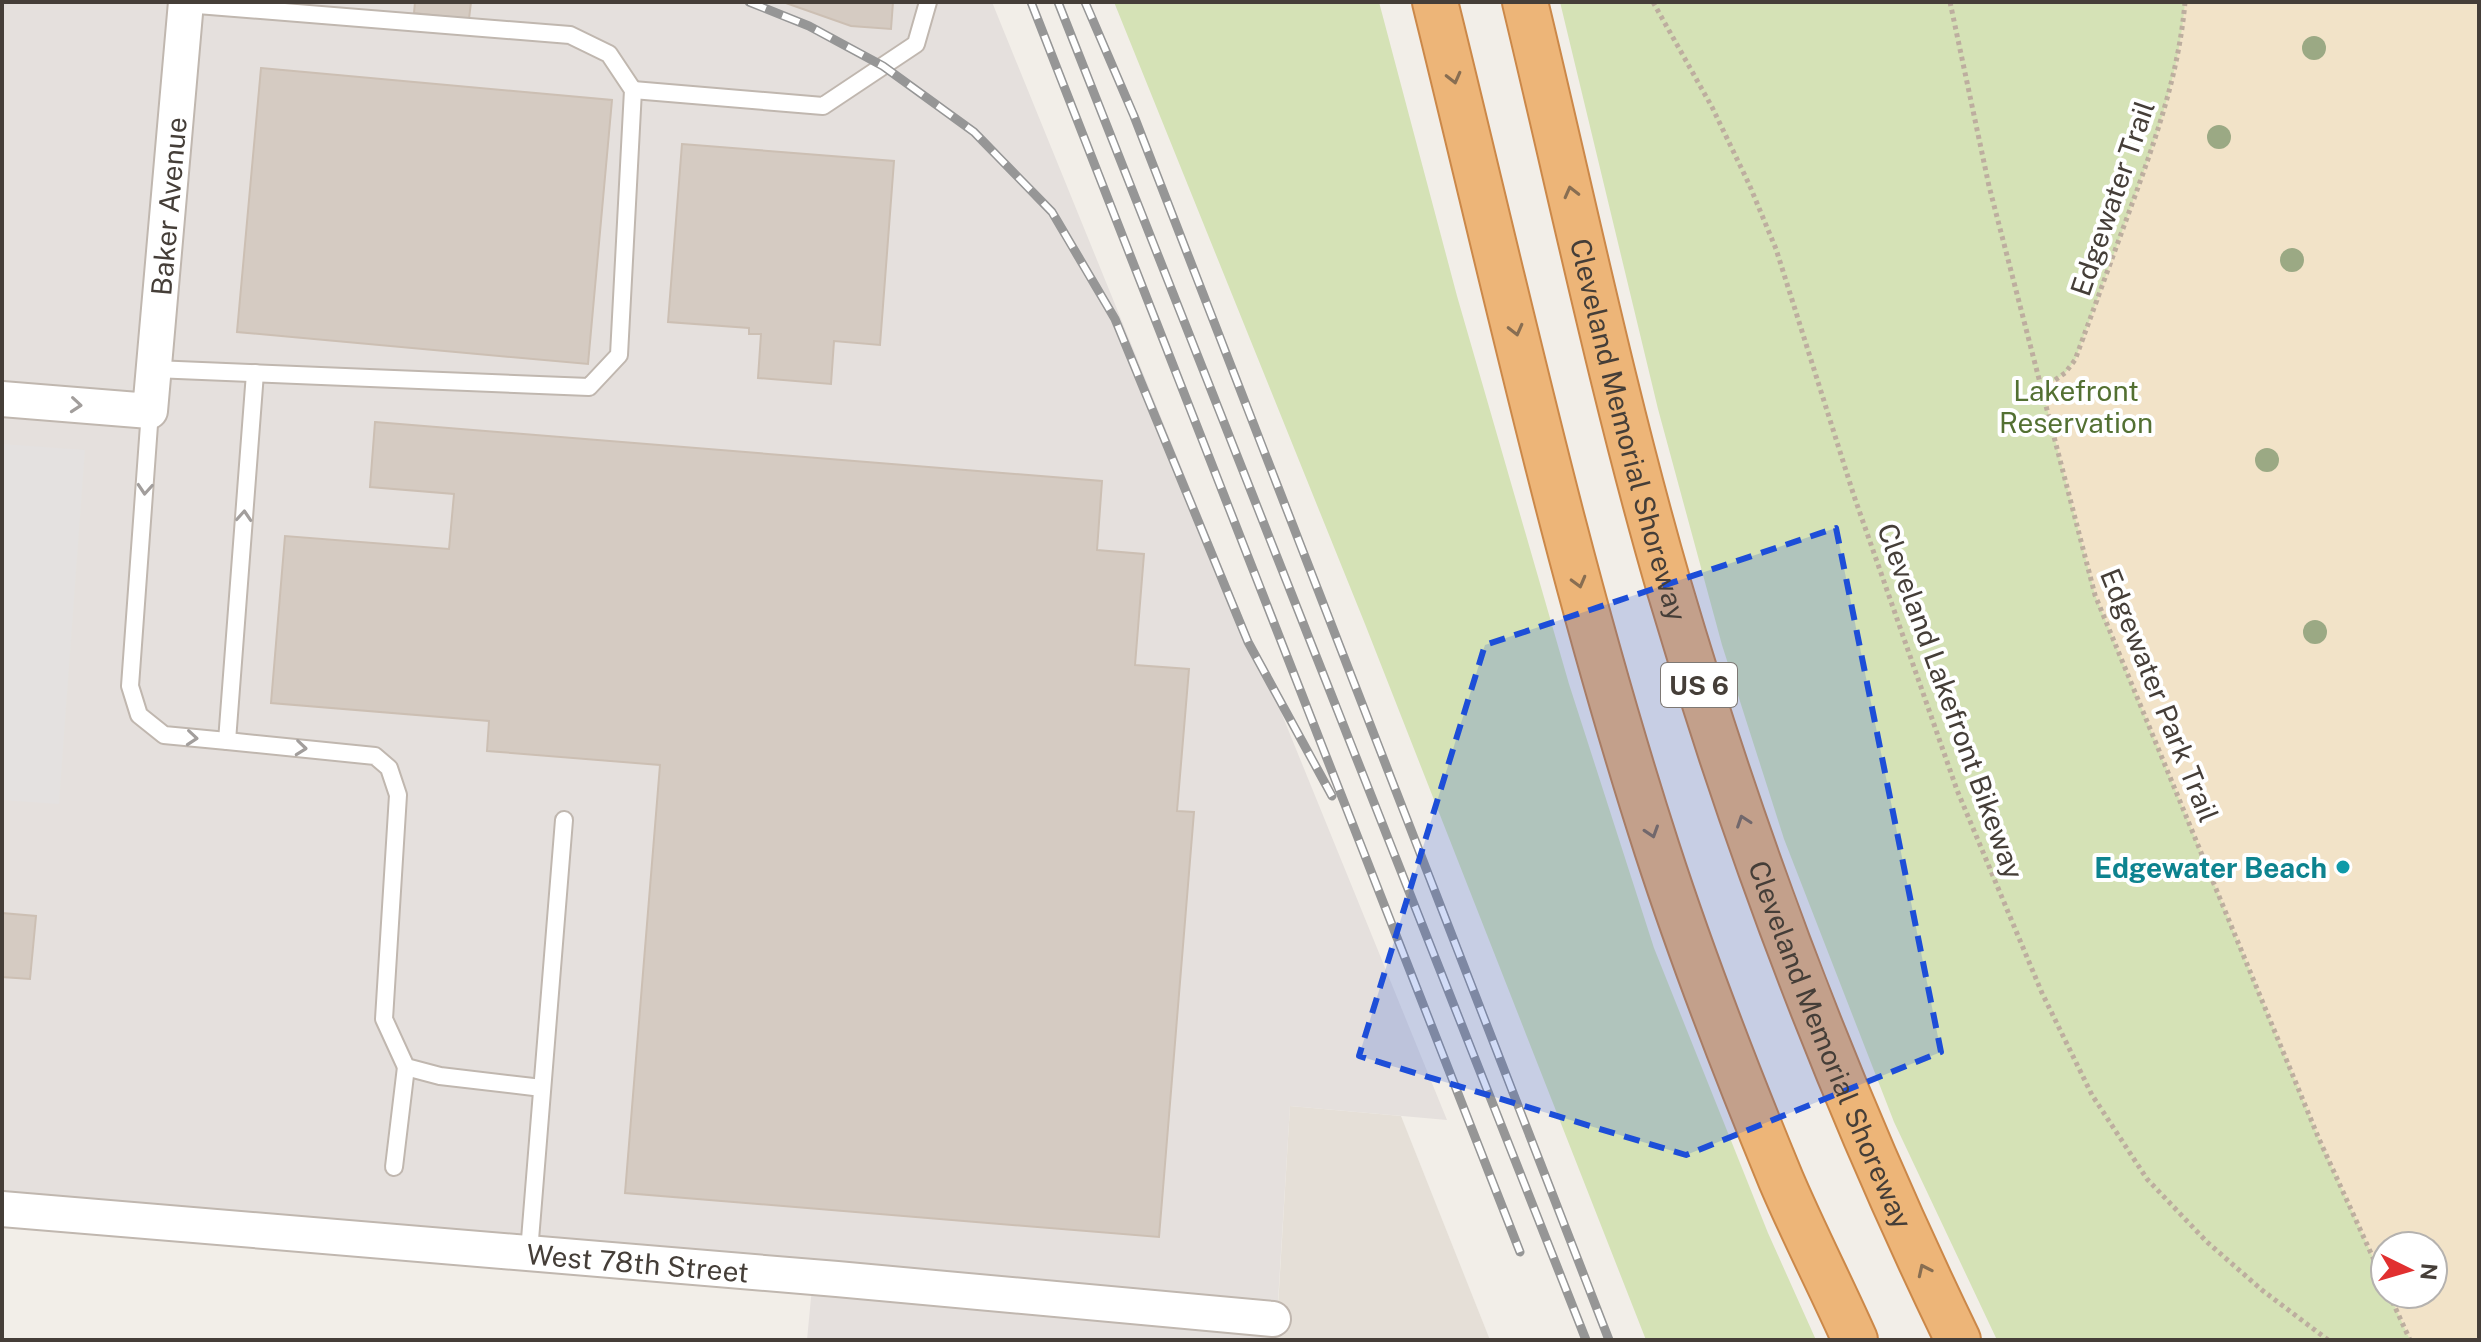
<svg xmlns="http://www.w3.org/2000/svg" width="2481" height="1342" font-family="'Public Sans',sans-serif">
<style>
.residential{fill:#e5dfd7}
.industrial{fill:#e5e0dd}
.green{fill:#d5e2b6;fill-rule:evenodd}
.sand{fill:#f2e3c8}
.parking{fill:#e4e1e0}
.building{fill:#d5cbc2;stroke:#ccbfb3;stroke-width:2}
.lines{fill:none;stroke-linecap:round;stroke-linejoin:round}
.service-casing{stroke:#c0b7af;stroke-width:20}
.minor-casing{stroke:#c0b7af;stroke-width:38}
.motorway-casing{stroke:#cb8849;stroke-width:48}
.path{stroke:#bdae9f;stroke-width:5;stroke-dasharray:4 4;stroke-linecap:butt}
.service{stroke:#fff;stroke-width:16}
.minor{stroke:#fff;stroke-width:34}
.motorway{stroke:#edb578;stroke-width:44}
.rail-casing{stroke:#969696;stroke-width:9}
.rail{stroke:#fff;stroke-width:6;stroke-dasharray:18;stroke-linecap:butt}
.tree{fill:#9ba984}
.oneway{stroke:#886e52}
.oneway2{stroke:#a29e9c}
.marked{fill:#1d4ed8;fill-opacity:0.2;stroke:#1d4ed8;stroke-width:6;stroke-dasharray:16 10;stroke-linejoin:round}
.culture-dot{fill:#0f9aa8;stroke:#fff;stroke-width:3}
.labels{text-anchor:middle;dominant-baseline:central;stroke-width:8;stroke-linejoin:round;paint-order:stroke}
.shield{fill:#fff;stroke:#7d7874;stroke-width:2}
.shield-label{font-size:26px;font-weight:bold;fill:#453e38}
.street-label{font-size:28px;fill:#453e38;stroke:#fff}
.park-label{font-size:28px;fill:#537032;stroke:#fff}
.culture-label{font-size:28px;font-weight:bold;fill:#0d838f;stroke:#fff;text-anchor:end}
</style>
<rect width="100%" height="100%" fill="#f2eee8"/>
<!-- residential -->
<path class="residential" d="M1290 1106 1401 1116 1490 1340H1276Z"/>
<!-- industrial -->
<g class="industrial">
<path d="M2 2H992L1447 1120 1290 1106 1278 1301 2 1203Z"/>
<path d="M813 1277 1273 1319 1271 1340H807Z"/>
</g>
<!-- green -->
<g class="green">
<path d="M1114 2H1379L1457 296 1569 684 1654 948 1768 1233 1816 1340H1646L1365 624Z"/>
<path d="M1560 2H2479V1340H1997L1894 1122 1784 839 1722 645 1658 409ZM2385 1246H2433V1294H2385Z"/>
</g>
<!-- sand -->
<path class="sand" d="M2185 2H2479V1340H2410L2389 1294H2433V1246H2385V1284L2319 1139 2095 595 2042 389 2065 373 2075 360C2093 310 2112 260 2130 209 2155 141 2179 75 2185 2Z"/>
<!-- parking -->
<path class="parking" d="M2 444 85 450 59 804 2 800Z"/>
<!-- building -->
<g class="building">
<path d="M415 2H471L469 19 414 13Z"/>
<path d="M783 2H893L891 29 851 26Z"/>
<path d="M261 68 612 100 588 364 237 332Z"/>
<path d="M682 144 894 161 880 345 834 341 831 384 758 378 761 334H749V328L668 322Z"/>
<path d="M375 422 1102 481 1097 550 1144 554 1135 665 1189 669 1177 811 1194 812 1159 1237 625 1193 660 765 487 751 489 721 271 703 285 536 449 549 454 494 370 487Z"/>
<path d="M2 913 36 916 30 979 2 977Z"/>
</g>
<g class="lines">
<!-- service casing -->
<g class="service-casing">
<g id="service">
<path d="M633 90 823 106 916 44 928 2"/>
<path d="M154 369 589 387 619 355 633 90 609 54 570 35 185 4"/>
<path d="M150 411 130 686 139 715 164 735 227 741 255 373"/>
<path d="M227 741 375 756 389 768 398 795 384 1019 406 1067 440 1076 542 1088"/>
<path d="M394 1167 406 1067"/>
<path d="M529 1252 564 820"/>
</g>
</g>
<!-- minor casing -->
<g class="minor-casing">
<g id="minor">
<path id="s1" d="M2 399 150 411 186 2"/>
<path id="s2" d="M2 1209 837 1279 1273 1319"/>
</g>
</g>
<!-- motorway casing -->
<g class="motorway-casing">
<g id="motorway">
<path d="M1435 2C1505 285 1567 571 1657 849 1693 960 1736 1071 1781 1180 1804 1234 1831 1286 1855 1340"/>
<path id="s3" d="M1525 2C1572 197 1613 394 1669 587 1745 845 1840 1097 1958 1340"/>
</g>
</g>
<!-- path -->
<g class="path">
<path d="M1653 2 1712 107 1749 184 1776 249 1854 496 1957 790 2042 993 2092 1095 2147 1179 2207 1242 2262 1290 2328 1340"/>
<path d="M1950 2 1989 186 2095 595 2319 1139 2385 1284"/>
<path d="M2042 389 2065 373 2075 360C2094 308 2113 256 2132 204 2156 138 2179 73 2185 2"/>
<path d="M2389 1294 2410 1340"/>
</g>
<!-- service -->
<use href="#service" class="service"/>
<!-- minor -->
<use href="#minor" class="minor"/>
<!-- motorway -->
<use href="#motorway" class="motorway"/>
<!-- rail casing -->
<g class="rail-casing">
<g id="rail">
<path d="M749 2 809 26 883 66 974 132 1052 212 1115 319 1248 642 1332 796"/>
<path d="M1031 2 1520 1252"/>
<path d="M1058 2 1586 1340"/>
<path d="M1085 2 1134 116 1609 1340"/>
</g>
</g>
<!-- rail -->
<use href="#rail" class="rail"/>
</g>
<!-- trees -->
<g class="tree">
<circle cx="2314" cy="48" r="12"/>
<circle cx="2219" cy="137" r="12"/>
<circle cx="2292" cy="260" r="12"/>
<circle cx="2267" cy="460" r="12"/>
<circle cx="2315" cy="632" r="12"/>
</g>
<!-- one-way arrows -->
<defs><path id="oneway-chevron" d="M-2-3.5L2.5 0L-2 3.5" fill="none" stroke-width="1.6" stroke-linecap="round" stroke-linejoin="round" transform="scale(2)"/></defs>
<g class="oneway">
<use href="#oneway-chevron" transform="translate(1454 78) rotate(76)"/>
<use href="#oneway-chevron" transform="translate(1571 192) rotate(-104)"/>
<use href="#oneway-chevron" transform="translate(1516 330) rotate(76)"/>
<use href="#oneway-chevron" transform="translate(1579 582) rotate(75)"/>
<use href="#oneway-chevron" transform="translate(1743 821) rotate(-109)"/>
<use href="#oneway-chevron" transform="translate(1652 832) rotate(72)"/>
<use href="#oneway-chevron" transform="translate(1924 1270) rotate(-115)"/>
</g>
<g class="oneway2">
<use href="#oneway-chevron" transform="translate(76 405) rotate(5)"/>
<use href="#oneway-chevron" transform="translate(145 489) rotate(94)"/>
<use href="#oneway-chevron" transform="translate(244 516) rotate(-86)"/>
<use href="#oneway-chevron" transform="translate(192 738) rotate(5)"/>
<use href="#oneway-chevron" transform="translate(301 748) rotate(6)"/>
</g>
<!-- marked area -->
<path class="marked" d="M1836 528 1941 1052 1686 1155 1359 1056 1485 645Z"/>
<!-- markers -->
<circle class="culture-dot" cx="2343" cy="867" r="8"/>
<g class="labels">
<!-- shield labels -->
<rect class="shield" x="1661" y="663" width="76" height="44" rx="6"/>
<g class="shield-label">
<text x="1699" y="685">US 6</text>
</g>
<!-- street labels -->
<g class="street-label">
<text transform="translate(2112 198) rotate(-71)">Edgewater Trail</text>
<text stroke="none"><textPath href="#s1" startOffset="354">Baker Avenue</textPath></text>
<text stroke="none"><textPath href="#s3" startOffset="440">Cleveland Memorial Shoreway</textPath></text>
<text transform="translate(2160 695) rotate(68)">Edgewater Park Trail</text>
<text transform="translate(1951 701) rotate(70)">Cleveland Lakefront Bikeway</text>
<text stroke="none"><textPath href="#s3" startOffset="1088">Cleveland Memorial Shoreway</textPath></text>
<text stroke="none"><textPath href="#s2" startOffset="638">West 78th Street</textPath></text>
</g>
<!-- park labels -->
<g class="park-label">
<text x="2076" y="390">Lakefront<tspan x="2076" dy="32">Reservation</tspan></text>
</g>
<!-- culture labels -->
<g class="culture-label">
<text x="2327" y="867">Edgewater Beach</text>
</g>
</g>
<!-- border -->
<rect width="2481" height="1342" fill="none" stroke="#453e38" stroke-width="8"/>
<!-- north arrow -->
<g transform="translate(2409 1270) rotate(95)"><circle r="38" fill="#ffffff" stroke="#b5b2af" stroke-width="2"/>
<path d="M0-6L14 30L0 20L-14 30Z" fill="#e13030"/>
<text y="-12" font-size="22" font-weight="bold" text-anchor="middle" fill="#453e38">N</text>
</g>
</svg>
